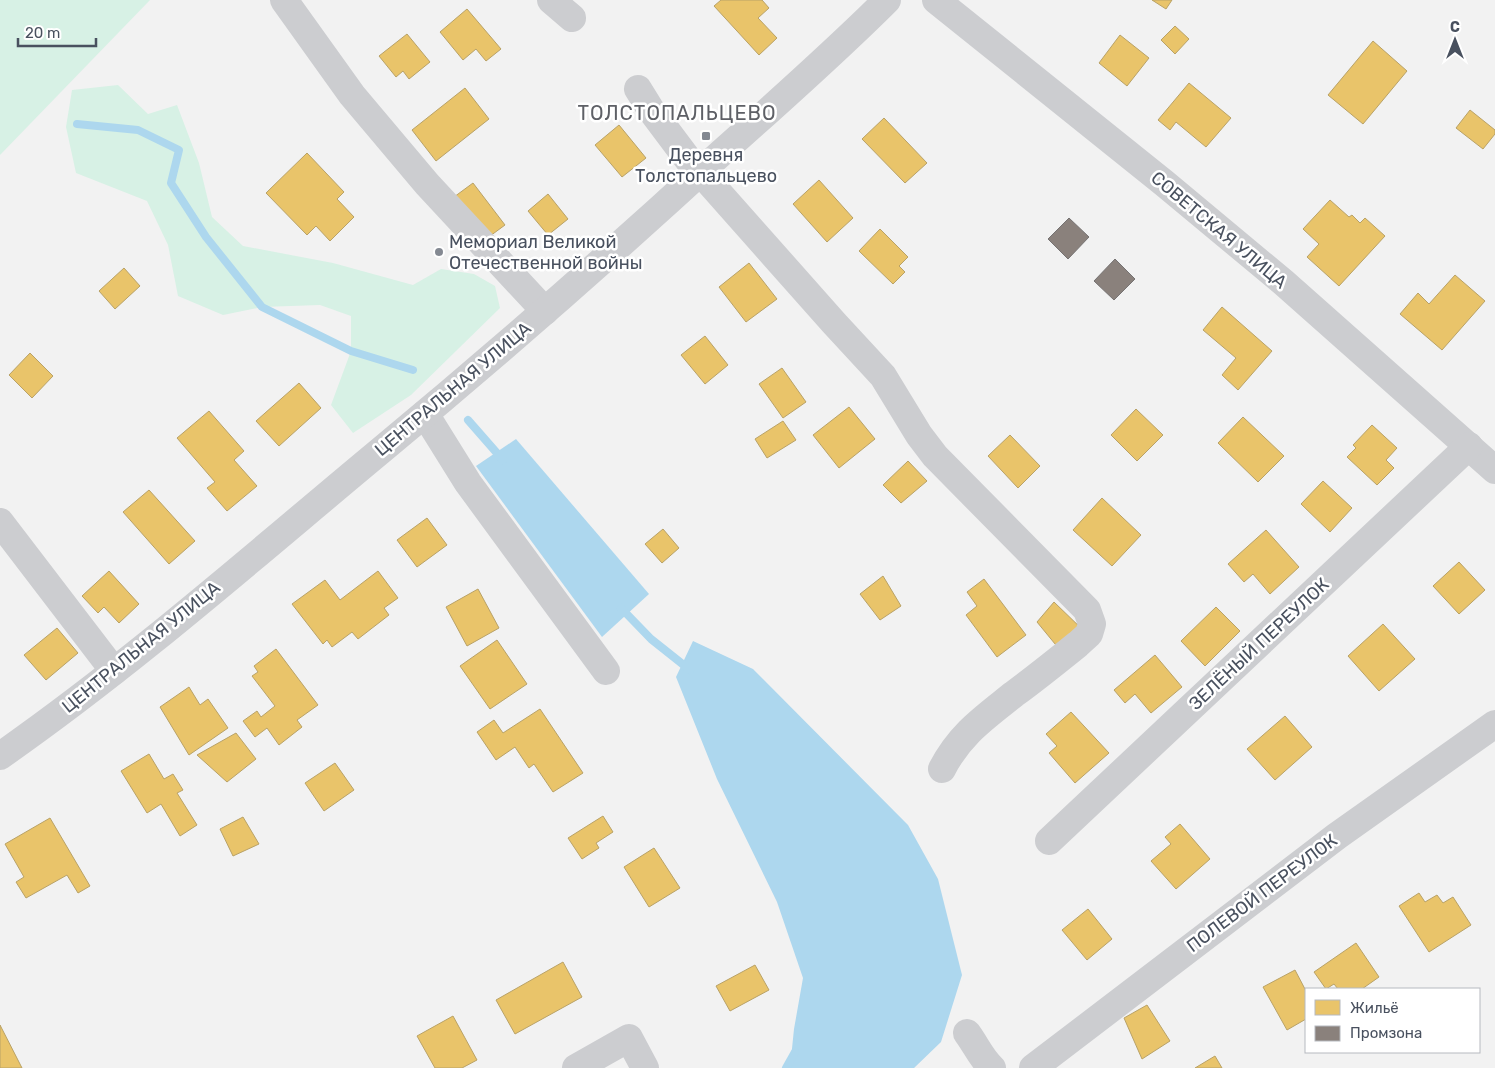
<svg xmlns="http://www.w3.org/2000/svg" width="1495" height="1068" font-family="Rubik,sans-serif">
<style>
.green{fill:#d7f1e5}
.water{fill:#add7ee}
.homes{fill:#e9c46a;stroke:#b9a267}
.industry{fill:#8a817c;stroke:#767373}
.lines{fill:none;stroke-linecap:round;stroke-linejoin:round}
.stream{stroke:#add7ee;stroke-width:8}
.minor{stroke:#cccdd0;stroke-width:28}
.poi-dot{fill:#848992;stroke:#fff;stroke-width:2}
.labels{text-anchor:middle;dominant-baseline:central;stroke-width:5;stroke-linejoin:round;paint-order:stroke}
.poi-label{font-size:18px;fill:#49515f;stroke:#fff}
.street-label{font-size:18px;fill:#49515f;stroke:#fff}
.quarter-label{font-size:20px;letter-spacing:1px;fill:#5e6066;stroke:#fff}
</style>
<rect width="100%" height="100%" fill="#f2f2f2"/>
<!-- green -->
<g class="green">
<path d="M0 0H150L0 155Z"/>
<path d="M118 85 148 114 177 105 199 163 212 217 243 246 333 263 413 285 441 269 474 274 495 286 500 308 411 395 353 433 331 405 351 351V316L320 305 262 307 223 315 178 296 168 245 147 201 76 173 66 127 72 90Z"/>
</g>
<!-- water -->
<g class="water">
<path d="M516 439 649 594 602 637 476 466Z"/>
<path d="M693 641 753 669 908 825 938 879 962 975 941 1042 914 1068H790L794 1029 803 978 777 902 717 779 676 677Z"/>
</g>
<!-- homes -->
<g class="homes">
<path d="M721 0H762L769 8 758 18 777 38 759 55 714 6Z"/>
<path d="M1152 0H1172L1166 9Z"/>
<path d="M467 9 501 49 486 61 476 49 463 60 440 32Z"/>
<path d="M1175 26 1189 39 1175 54 1161 40Z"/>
<path d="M407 34 430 62 409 79 403 71 396 77 379 56Z"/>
<path d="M1120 35 1149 58 1127 86 1099 63Z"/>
<path d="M1373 41 1407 71 1363 124 1328 95Z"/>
<path d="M1189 83 1231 118 1206 147 1176 122 1170 130 1158 120Z"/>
<path d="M465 88 489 119 436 161 412 130Z"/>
<path d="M1470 110 1495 130V134L1483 149 1456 128Z"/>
<path d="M884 118 927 163 905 183 862 139Z"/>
<path d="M619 125 646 158 622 177 595 145Z"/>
<path d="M307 153 344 192 337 199 354 217 330 241 316 226 307 235 266 193Z"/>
<path d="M819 180 853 218 827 242 793 204Z"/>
<path d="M473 183 505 225 486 239 454 197Z"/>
<path d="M548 194 568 219 548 235 528 211Z"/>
<path d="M1330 200 1349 217 1352 215 1360 223 1365 218 1385 236 1339 286 1307 257 1319 244 1303 229Z"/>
<path d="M880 229 908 257 899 266 905 272 893 284 859 251Z"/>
<path d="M749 263 777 299 746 322 719 287Z"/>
<path d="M124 268 140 286 115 309 99 291Z"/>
<path d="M1455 275 1485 301 1442 350 1400 314 1418 293 1429 304Z"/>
<path d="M1222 307 1272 351 1238 390 1222 375 1236 358 1203 330Z"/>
<path d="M705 336 728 365 705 384 681 355Z"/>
<path d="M30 353 53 376 32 398 9 375Z"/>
<path d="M782 368 806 402 783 418 759 384Z"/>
<path d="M299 383 321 408 279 446 256 421Z"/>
<path d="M849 407 875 439 839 468 813 435Z"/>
<path d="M1136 409 1163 435 1137 461 1111 435Z"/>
<path d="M209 411 244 451 234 460 257 486 227 511 207 488 215 482 177 438Z"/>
<path d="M1243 417 1284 456 1258 482 1218 443Z"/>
<path d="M783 421 796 440 767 458 755 439Z"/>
<path d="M1372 425 1397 448 1386 460 1394 468 1377 485 1347 457 1356 448 1353 445Z"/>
<path d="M1010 435 1040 466 1018 488 988 456Z"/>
<path d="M908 461 927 481 901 503 883 485Z"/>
<path d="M1323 481 1352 508 1330 532 1301 504Z"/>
<path d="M149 490 195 541 169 564 123 512Z"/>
<path d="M1102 498 1141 535 1112 566 1073 530Z"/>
<path d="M427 518 447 545 417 567 397 540Z"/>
<path d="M663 529 679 548 662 563 645 544Z"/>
<path d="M1266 530 1299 567 1270 594 1253 574 1244 582 1228 564Z"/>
<path d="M1459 562 1485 590 1459 614 1433 586Z"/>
<path d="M109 571 139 604 119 623 104 607 98 613 82 596Z"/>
<path d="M378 571 398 598 384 608 389 615 358 639 352 632 332 647 327 640 323 644 292 604 325 580 340 600Z"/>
<path d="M883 576 901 606 880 620 860 594Z"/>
<path d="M984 579 1026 635 997 657 966 615 977 606 967 592Z"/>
<path d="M478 589 499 628 467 646 446 607Z"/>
<path d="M1054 602 1084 631 1060 650 1037 622Z"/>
<path d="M1216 607 1240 631 1205 666 1181 641Z"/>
<path d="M1383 624 1415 659 1379 691 1348 656Z"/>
<path d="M57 628 78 653 46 680 24 655Z"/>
<path d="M497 640 527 684 490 709 460 666Z"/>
<path d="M276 649 318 705 297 720 302 727 279 745 267 728 255 737 243 721 257 711 261 717 275 706 252 676 258 672 254 666Z"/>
<path d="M1155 655 1182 687 1151 713 1135 694 1125 703 1114 690Z"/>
<path d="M189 687 200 705 208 699 228 728 189 755 160 707Z"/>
<path d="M540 709 583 773 553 792 534 764 529 768 515 747 496 760 477 732 494 720 503 733Z"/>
<path d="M1071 712 1109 753 1075 783 1049 753 1057 746 1046 734Z"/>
<path d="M1285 716 1312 747 1275 780 1247 749Z"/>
<path d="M236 733 256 759 227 782 197 755Z"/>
<path d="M149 754 164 779 173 774 183 790 177 793 197 825 180 836 161 804 147 813 121 771Z"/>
<path d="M335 763 354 790 324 811 305 783Z"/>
<path d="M603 816 613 832 596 843 599 848 582 859 568 838Z"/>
<path d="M243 817 259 844 233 856 220 829Z"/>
<path d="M50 818 90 886 78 893 67 875 26 898 16 882 24 877 5 844Z"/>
<path d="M1180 824 1210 859 1176 889 1151 861 1171 844 1165 837Z"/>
<path d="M654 848 680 888 649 907 624 867Z"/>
<path d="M1419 893 1425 902 1437 895 1443 903 1453 897 1471 925 1429 952 1399 906Z"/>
<path d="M1088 909 1112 939 1087 960 1062 930Z"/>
<path d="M1356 943 1379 977 1362 989H1338L1334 984 1326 989 1314 972Z"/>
<path d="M563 962 582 997 515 1034 496 1000Z"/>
<path d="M755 965 769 990 730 1011 716 986Z"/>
<path d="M1295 970 1306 991V1019L1287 1030 1263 987Z"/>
<path d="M1147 1005 1170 1041 1142 1059 1124 1018Z"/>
<path d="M453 1016 477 1060 462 1068H435L417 1036Z"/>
<path d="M0 1025 22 1068H0Z"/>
<path d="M1215 1056 1222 1068H1195Z"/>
</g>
<!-- industry -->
<g class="industry">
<path d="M1069 218 1089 237 1068 259 1048 239Z"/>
<path d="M1115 259 1135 279 1114 300 1094 281Z"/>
</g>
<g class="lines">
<!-- stream -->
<g class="stream">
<path d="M77 124 138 130 179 150 171 183 206 237 262 307 351 351 413 370"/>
<path d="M468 420 503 460"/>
<path d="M621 608 651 639 690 670"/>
<path d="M786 1068 795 1052"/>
</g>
<!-- minor -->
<g class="minor">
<path d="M284 0 352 95 427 184 545 311"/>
<path d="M551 0 572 18"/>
<path d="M936 0 1164 183 1283 282 1495 470"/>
<path d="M638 89 651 110 699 174"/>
<path d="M701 173 834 323 883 376 919 435 935 456 1087 610 1092 624 1089 634 1078 644C1057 661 1036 678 1014 694 984 718 960 734 942 769"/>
<path d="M425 414 468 483 606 671"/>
<path d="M0 522 114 671"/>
<path d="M0 756C133 663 255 555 379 452 495 356 608 257 719 155 776 104 833 54 887 0"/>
<path d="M1049 841 1469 446"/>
<path d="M967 1033C976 1045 981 1058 992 1068"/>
<path d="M576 1068 629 1038 645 1068"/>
<path d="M1033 1068 1337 836 1495 724"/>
</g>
</g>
<!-- markers -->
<g class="poi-dot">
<rect x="701" y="131" width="10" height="10" rx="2.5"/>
<circle cx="439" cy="252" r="5"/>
</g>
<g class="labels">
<!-- poi labels -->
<g class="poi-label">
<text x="706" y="155">Деревня<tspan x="706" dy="21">Толстопальцево</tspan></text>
<text x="449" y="242" text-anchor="start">Мемориал Великой<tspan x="449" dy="21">Отечественной войны</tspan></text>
</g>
<!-- street labels -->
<g class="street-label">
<text transform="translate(1219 230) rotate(40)">СОВЕТСКАЯ УЛИЦА</text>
<text transform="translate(453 389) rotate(-40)">ЦЕНТРАЛЬНАЯ УЛИЦА</text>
<text transform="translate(1259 644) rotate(-43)">ЗЕЛЁНЫЙ ПЕРЕУЛОК</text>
<text transform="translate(141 647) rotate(-39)">ЦЕНТРАЛЬНАЯ УЛИЦА</text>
<text transform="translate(1262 893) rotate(-37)">ПОЛЕВОЙ ПЕРЕУЛОК</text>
</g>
<!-- quarter labels -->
<g class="quarter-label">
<text x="677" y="113">ТОЛСТОПАЛЬЦЕВО</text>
</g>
</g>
<!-- legend -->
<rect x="1305" y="988" width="175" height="65" fill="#ffffff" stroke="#b6b9bf"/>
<rect x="1315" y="1000" width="25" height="15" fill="#e9c46a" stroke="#b6b9bf"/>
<text x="1350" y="1013" font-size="15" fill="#49515f">Жильё</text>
<rect x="1315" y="1026" width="25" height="15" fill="#8a817c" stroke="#b6b9bf"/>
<text x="1350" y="1038" font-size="15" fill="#49515f">Промзона</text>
<!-- north arrow -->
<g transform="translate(1455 40)" stroke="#ffffff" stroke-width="4" paint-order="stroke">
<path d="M0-4L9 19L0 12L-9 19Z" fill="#49515f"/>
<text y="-8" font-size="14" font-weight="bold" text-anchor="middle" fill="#49515f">С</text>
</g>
<!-- scale -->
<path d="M18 38v8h78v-8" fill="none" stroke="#49515f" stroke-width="2.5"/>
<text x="25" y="38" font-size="15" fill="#49515f" stroke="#ffffff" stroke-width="4" paint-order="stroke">20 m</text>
</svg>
